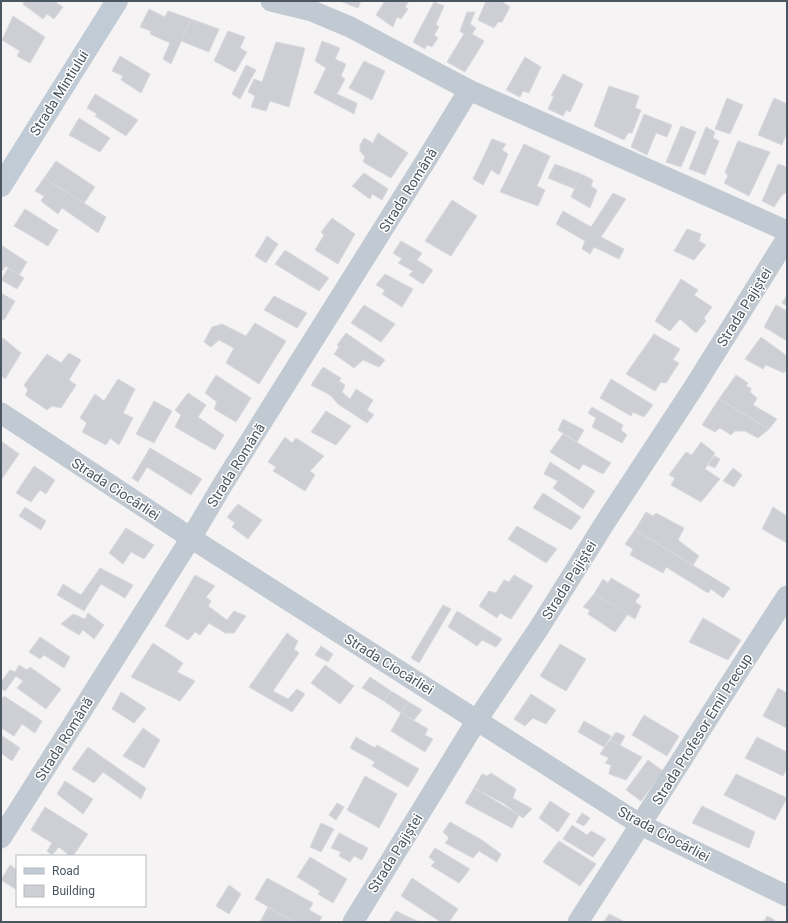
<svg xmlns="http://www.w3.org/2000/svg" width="788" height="923" font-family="Roboto,sans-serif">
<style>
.building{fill:#cdcfd5;stroke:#d7d9de}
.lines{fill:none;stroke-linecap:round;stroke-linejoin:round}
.street{stroke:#c1cad2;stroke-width:21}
.secondary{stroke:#c1cbd6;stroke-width:22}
.labels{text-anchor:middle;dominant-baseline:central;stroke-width:3;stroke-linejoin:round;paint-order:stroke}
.street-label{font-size:14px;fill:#4a5661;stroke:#fff}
</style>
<rect width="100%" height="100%" fill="#f5f3f3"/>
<!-- building -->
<g class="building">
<path d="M24 1H54L63 7 54 19 47 14 43 19 23 4Z"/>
<path d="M340 1H361L358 8Z"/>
<path d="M385 1H409L405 7 408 9 401 19 397 17 393 27 376 15Z"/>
<path d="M486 1H501L510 7 502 22H498L494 28 478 20Z"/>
<path d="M434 2 444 6 436 24 439 27 434 35 438 38 432 47 427 45 425 49 413 42Z"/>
<path d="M149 9 165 17 168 11 191 19 171 64 163 59 170 43 150 34 151 31 140 27Z"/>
<path d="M467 12H475L470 24 476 28 472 34 484 41 465 72 447 62 464 34 460 31Z"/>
<path d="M13 16 45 37 30 63 17 56 20 51 2 40Z"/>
<path d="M191 19 219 29 209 52 181 41Z"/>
<path d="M228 31 245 37 240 48 247 52 235 72 214 61Z"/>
<path d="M322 41 340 48 335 59 346 64 341 76 345 79 337 94 357 103 354 114 314 93 326 68 315 61Z"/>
<path d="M276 42 305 48 289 107 270 101 266 111 251 107 255 96 248 92 254 79 262 82Z"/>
<path d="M120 56 150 74 141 93 121 80 123 76 112 71Z"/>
<path d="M525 57 541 67 529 93 523 91 520 97 506 90Z"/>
<path d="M364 61 385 71 372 100 349 88Z"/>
<path d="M246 65 256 70 240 99 232 94Z"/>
<path d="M563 74 583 84 570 112 566 110 563 116 548 109 554 96H551Z"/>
<path d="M609 86 639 96 635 108 641 110 632 133H628L624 140 594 126Z"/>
<path d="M95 94 138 120 126 136 95 116 97 114 87 108Z"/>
<path d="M727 98 743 105 730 134 715 129Z"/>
<path d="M774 98 787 104V132L782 145 758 135Z"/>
<path d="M644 114 672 125 667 137 656 133 647 155 631 147Z"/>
<path d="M79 118 110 138 100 152 69 135Z"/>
<path d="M681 126 696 132 681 167 666 162Z"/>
<path d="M706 127 715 132 713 138 719 141 705 175 689 169Z"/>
<path d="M378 133 408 153 391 178 363 162 365 157 360 151V145L364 138 373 143Z"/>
<path d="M492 139 506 144 502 150 508 154 499 175 491 170 483 185 473 179Z"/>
<path d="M738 141 770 152 749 196 724 183 728 176 725 172Z"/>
<path d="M524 144 550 156 537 186 545 190 538 206 500 192Z"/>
<path d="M56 161 95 187 84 203 44 178Z"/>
<path d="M555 164 581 174 575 189 548 178Z"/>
<path d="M778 164 787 167V192L782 195 774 207 762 201Z"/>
<path d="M364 173 388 189 382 200 372 194 370 199 352 186Z"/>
<path d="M581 174 593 180 591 186 597 190 590 208 571 197Z"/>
<path d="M44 178 106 217 98 233 62 208 58 214 41 201 44 196 35 191Z"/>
<path d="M613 193 626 199 601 237 624 249 619 259 594 247 590 254 582 249 585 241 556 224 563 211 591 227Z"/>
<path d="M452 200 477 216 451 256 425 241Z"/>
<path d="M25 209 58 230 48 246 14 226Z"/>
<path d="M332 218 355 234 338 264 315 250 324 235 321 232Z"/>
<path d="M687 229 701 234 699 241 706 245 694 260 674 251Z"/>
<path d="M267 236 278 244 266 263 255 256Z"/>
<path d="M401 241 422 253 417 260 433 270 423 284 409 275 413 271 398 263 402 259 393 253Z"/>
<path d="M1 245 27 262 19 275 6 266 1 272Z"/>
<path d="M285 250 329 278 319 291 275 264Z"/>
<path d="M8 268 24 278 17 289 1 280Z"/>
<path d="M385 274 413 289 402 307 382 294 385 290 376 285Z"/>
<path d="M681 279 698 290 694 295 712 307 704 318 706 321 696 333 680 319 670 331 655 321Z"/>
<path d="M1 293 15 301 4 320 1 318Z"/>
<path d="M787 295V306L782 303Z"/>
<path d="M274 296 307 313 297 328 264 310Z"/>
<path d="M364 305 395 324 381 342 351 323Z"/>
<path d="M776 305 787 311V341L764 327Z"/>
<path d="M255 323 286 341 259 384 226 363 234 348 219 340 211 347 204 342 212 327 222 324 246 336Z"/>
<path d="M346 333 385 360 379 367 363 360 354 368 334 354 339 347 337 345Z"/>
<path d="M654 334 680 349 673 360 679 363 666 383 661 382 655 391 626 374Z"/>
<path d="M761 337 787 356V369L784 373 766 365 763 369 745 359Z"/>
<path d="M3 338 21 353 5 379 1 375V342Z"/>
<path d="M69 353 81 360 69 380 76 385 61 408 52 406 47 410 25 395 28 390 24 385 47 354 61 363Z"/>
<path d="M323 367 341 378 339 381 345 385 342 392 350 399 356 389 373 400 367 410 374 415 367 423 338 404 330 395 311 385Z"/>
<path d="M216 375 251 398 236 422 214 409 217 402 205 393Z"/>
<path d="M736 375 748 383 746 386 751 388 750 392 757 398 753 405 777 419 769 429 719 399Z"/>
<path d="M118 379 135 389 123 413 133 418 119 445 110 438 106 445 82 432 87 423 80 418 95 394 104 401Z"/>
<path d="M611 379 653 405 644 417 633 412 631 416 600 398Z"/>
<path d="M188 393 206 405 198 417 224 435 215 450 175 427 181 415 175 410Z"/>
<path d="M719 399 769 429 758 438 745 431H735L731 435 720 428 715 432 702 425Z"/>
<path d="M154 401 172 411 154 443 136 434Z"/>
<path d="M592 407 623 425 621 430 627 435 622 443 592 427 596 418 588 413Z"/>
<path d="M326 411 351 426 336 445 311 432Z"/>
<path d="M563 419 584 430 577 442 558 430Z"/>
<path d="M563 434 611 463 603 474 583 464 579 470 550 452Z"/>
<path d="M285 437 292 443 296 438 324 456 310 471 315 475 305 491 273 471 276 467 268 462Z"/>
<path d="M1 441 19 454 1 480Z"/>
<path d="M701 442 715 453 705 469 720 479 701 502 671 485 675 478 669 475 686 452 692 455Z"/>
<path d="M150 448 202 479 191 495 147 467 138 482 132 478Z"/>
<path d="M714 456 720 459 715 468 708 465Z"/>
<path d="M550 462 595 491 583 509 553 488 558 481 544 474Z"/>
<path d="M34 466 55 480 46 494 40 490 31 502 16 493Z"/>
<path d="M733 468 742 475 734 487 723 481Z"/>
<path d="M543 493 581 517 571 530 533 508Z"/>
<path d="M238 504 262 520 248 539 232 527 235 523 227 517Z"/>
<path d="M25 507 46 521 41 530 19 516Z"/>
<path d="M773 507 787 516V543L762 529Z"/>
<path d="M646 512 653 516 656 513 684 528 678 540 699 556 693 565 635 530Z"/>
<path d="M517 526 557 549 546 563 508 539Z"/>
<path d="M126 528 154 545 144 559 131 552 123 564 109 553Z"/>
<path d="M635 530 730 588 723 598 711 589 708 593 666 567 663 573 630 555 633 549 625 544Z"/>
<path d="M100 568 133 585 125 598 101 584 84 611 57 595 63 584 81 595Z"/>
<path d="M195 575 215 586 206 597 211 601 208 606 227 620 234 611 246 616 234 633H225L209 623 200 635 195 632 188 640 165 626Z"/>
<path d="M514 575 533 586 511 619 500 613 497 618 479 606 489 591 496 593 504 580 509 582Z"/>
<path d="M611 578 640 595 635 602 641 606 635 619 594 594 603 579 608 583Z"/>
<path d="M594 594 628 614 615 632 588 614 590 610 583 607Z"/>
<path d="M443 605 451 609 419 663 411 658Z"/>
<path d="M457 611 502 639 496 647 482 640 477 646 448 627Z"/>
<path d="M88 613 104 625 94 639 83 630 79 635 61 624 73 614 85 619Z"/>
<path d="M703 618 741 640 728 660 689 642Z"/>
<path d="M287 633 298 641 294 649 299 653 273 691 288 699 297 689 305 694 292 712 249 687Z"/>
<path d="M40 637 70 657 64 668 44 655 40 659 29 652Z"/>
<path d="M153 643 183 663 177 672 195 681 180 701 131 677Z"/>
<path d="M560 644 586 659 566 691 540 676Z"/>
<path d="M321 646 333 654 328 662 315 655Z"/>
<path d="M19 665 27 670 30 667 61 689 46 709 17 688 23 681 16 676 5 691 1 689V682L10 670 15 672Z"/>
<path d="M325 665 354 686 340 704 311 683Z"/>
<path d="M370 677 391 691 384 701 362 688Z"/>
<path d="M778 688 787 693V728L763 716Z"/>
<path d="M391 691 409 702 401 713 384 701Z"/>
<path d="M121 692 146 708 134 723 112 709Z"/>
<path d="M531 694 556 710 546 724 533 718 525 726 514 719Z"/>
<path d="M4 696 42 721 35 733 22 724 14 736 1 728V700Z"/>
<path d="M409 702 422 710 414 720 401 713Z"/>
<path d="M401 713 428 729 425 735 433 739 425 752 391 731Z"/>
<path d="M644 715 679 736 667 756 632 735Z"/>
<path d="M584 721 611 736 604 747 578 732Z"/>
<path d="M143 728 160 740 144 768 123 756Z"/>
<path d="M616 732 625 736 620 745 610 740Z"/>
<path d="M1 735 20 748 12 761 1 753Z"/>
<path d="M356 737 375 748 377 745 419 769 408 787 372 766 375 762 350 748Z"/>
<path d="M757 737 787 752V768L783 776 745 758Z"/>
<path d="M610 740 642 757 626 780 609 774 611 765 605 763 609 758 600 754Z"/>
<path d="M88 747 146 788 141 799 103 772 94 783 72 769Z"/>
<path d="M648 760 663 771 641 801 626 790Z"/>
<path d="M491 773 516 789 513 798 532 809 523 818 503 803 474 788 482 774 487 776Z"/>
<path d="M736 774 787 798 775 820 724 795Z"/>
<path d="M365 776 397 794 379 828 347 810Z"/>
<path d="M65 781 93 799 83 814 57 794Z"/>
<path d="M474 788 519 815 512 828 465 803Z"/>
<path d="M550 801 570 814 558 832 539 818Z"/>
<path d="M337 803 344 807 336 820 329 815Z"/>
<path d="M702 806 755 832 749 848 692 823Z"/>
<path d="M45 807 88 834 73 856H70L59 847 52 855 47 851 52 843 31 830Z"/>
<path d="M582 813 590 818 584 826 576 822Z"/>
<path d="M450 822 482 840 501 854 497 862 479 851 473 858 445 843 449 838 443 832Z"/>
<path d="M321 823 334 829 321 852 310 847Z"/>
<path d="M572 825 587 835 591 831 606 839 593 857 563 839Z"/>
<path d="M339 833 368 848 362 860 354 856 350 862 339 856 341 852 331 848Z"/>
<path d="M559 841 596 864 580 886 543 862Z"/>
<path d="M435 848 470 869 459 883 431 866 435 862 429 857Z"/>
<path d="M310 857 347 879 333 903 318 894 320 891 297 877Z"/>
<path d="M10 865 17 870V890L1 880Z"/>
<path d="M267 878 313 903 309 910 322 917 319 922H294L255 899Z"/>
<path d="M412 878 458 909 449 922H441L401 896Z"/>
<path d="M229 885 241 894 229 914 216 906Z"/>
<path d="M268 907 294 922H260Z"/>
<path d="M396 911 419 922H389Z"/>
<path d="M609 914 625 922H604Z"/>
<path d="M767 916 775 920 774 922H764Z"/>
</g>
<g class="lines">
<!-- street -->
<g class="street">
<path d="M271 1 312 11 350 27 469 90 787 231"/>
<path d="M1 413 191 538 641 825 787 896"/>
<path d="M1 838 191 538 223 484 425 162 469 90"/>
<path d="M353 922 477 720 539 628 606 521 694 387 787 238"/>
<path d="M578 922C648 814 716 704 787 596"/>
</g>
<!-- secondary -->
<path class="secondary" d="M1 186 117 1"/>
</g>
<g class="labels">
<!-- street labels -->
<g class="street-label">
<text transform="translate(59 93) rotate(-58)">Strada Mintiului</text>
<text transform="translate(408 190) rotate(-58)">Strada Română</text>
<text transform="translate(744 307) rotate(-58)">Strada Pajiștei</text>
<text transform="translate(236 465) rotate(-58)">Strada Română</text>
<text transform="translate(116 489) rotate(33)">Strada Ciocârliei</text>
<text transform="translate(569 580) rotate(-58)">Strada Pajiștei</text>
<text transform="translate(389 664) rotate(32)">Strada Ciocârliei</text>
<text transform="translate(702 729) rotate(-58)">Strada Profesor Emil Precup</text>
<text transform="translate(64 739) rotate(-58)">Strada Română</text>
<text transform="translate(664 834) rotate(28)">Strada Ciocârliei</text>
<text transform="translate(395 853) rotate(-58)">Strada Pajiștei</text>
</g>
</g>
<!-- border -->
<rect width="788" height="923" fill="none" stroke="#4a5661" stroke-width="4"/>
<!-- legend -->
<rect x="16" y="855" width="130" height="52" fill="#ffffff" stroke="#b7bbc0"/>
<rect x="24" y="868" width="20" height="6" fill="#c1cbd6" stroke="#b7bbc0"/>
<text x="52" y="875" font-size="12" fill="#4a5661">Road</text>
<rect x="24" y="885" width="20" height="12" fill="#cdcfd5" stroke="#b7bbc0"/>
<text x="52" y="895" font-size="12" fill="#4a5661">Building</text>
</svg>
